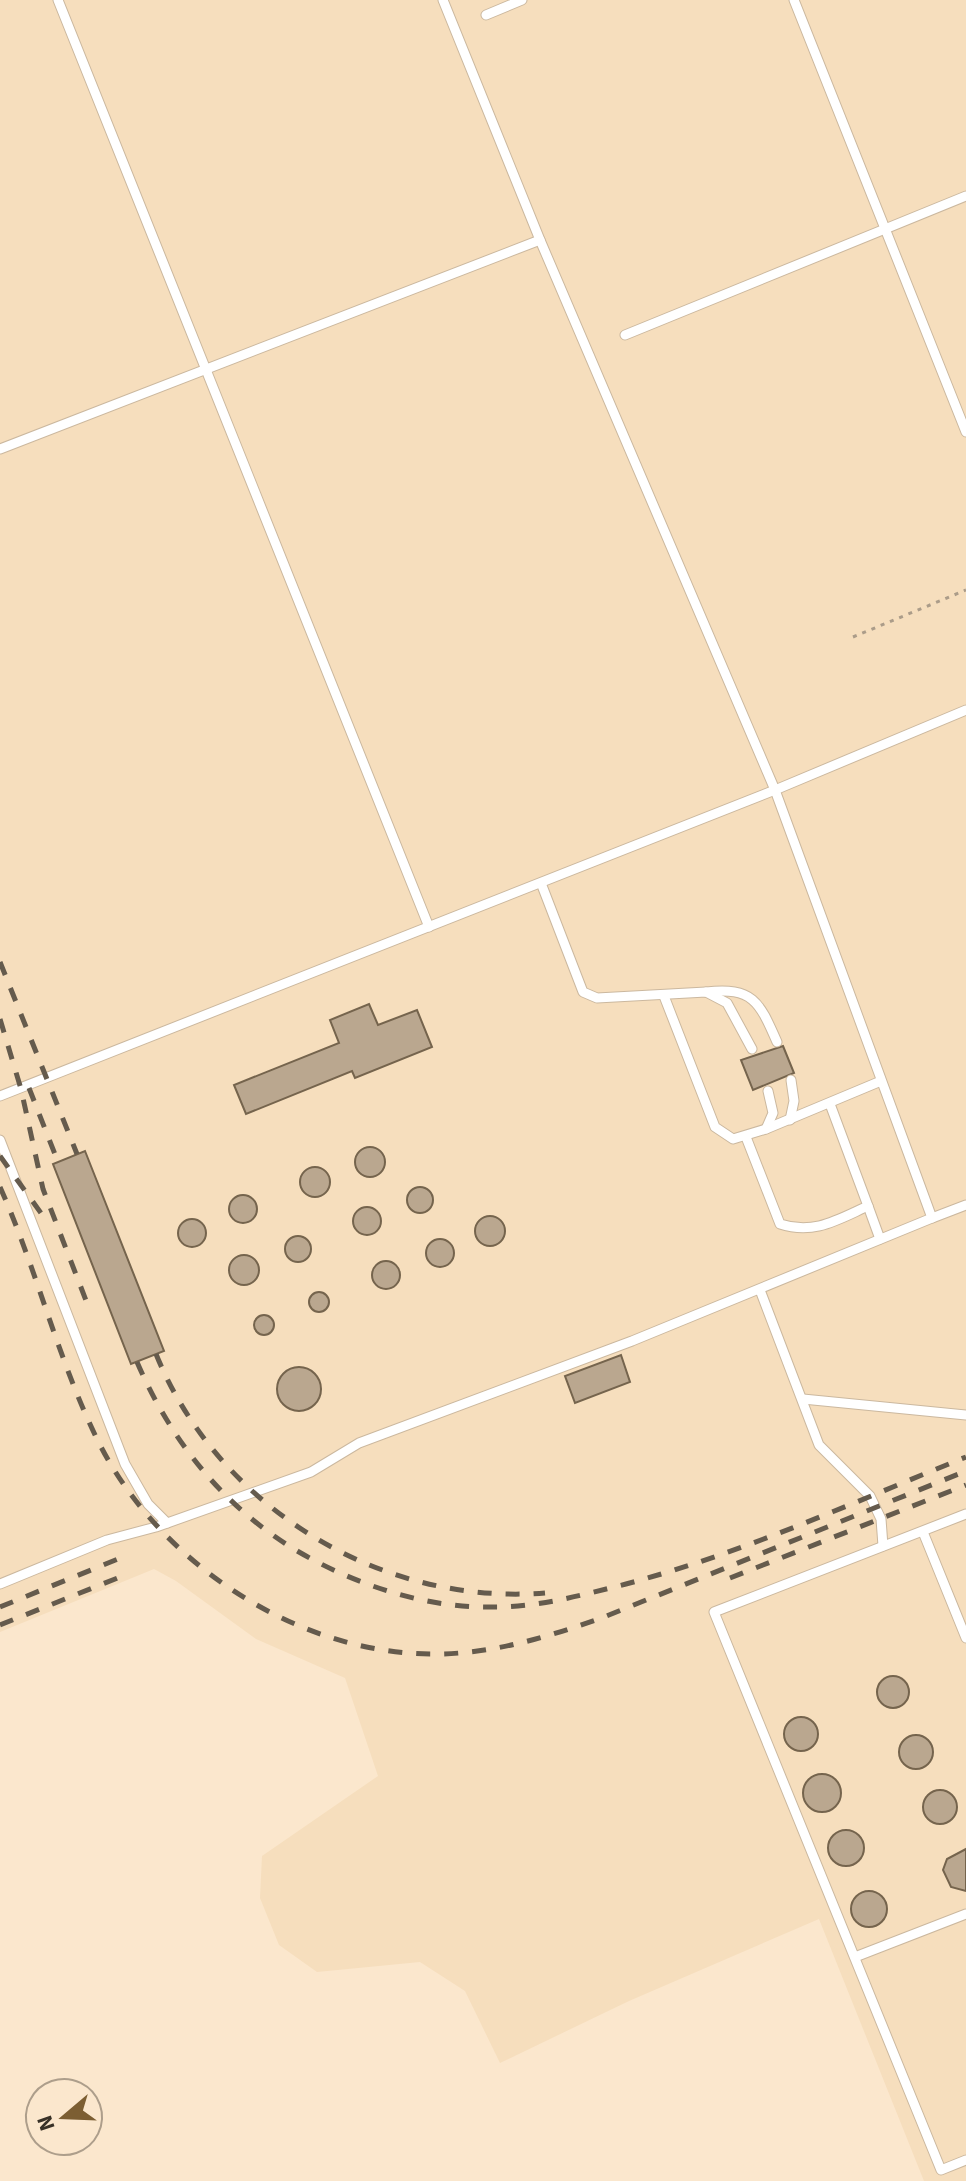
<svg xmlns="http://www.w3.org/2000/svg" width="966" height="2181" font-family="'Source Sans 3',sans-serif">
<style>
.built{fill:#f6debd}
.building{fill:#baa78f;stroke:#75644d;stroke-width:2}
.lines{fill:none;stroke-linecap:round;stroke-linejoin:round}
.service-casing{stroke:#cbb89f;stroke-width:11}
.path{stroke:#ab9c89;stroke-width:3;stroke-dasharray:4 6;stroke-linecap:butt}
.service{stroke:#fff;stroke-width:9}
.rail{stroke:#655b4d;stroke-width:5;stroke-dasharray:14 14;stroke-linecap:butt}
</style>
<rect width="100%" height="100%" fill="#fbe7cd"/>
<!-- built -->
<path class="built" d="M0 0H966V2181H924L819 1919 629 2001 500 2063 465 1991 420 1962 317 1972 279 1945 260 1898 262 1856 378 1776 345 1678 256 1639 176 1581 154 1569 0 1632Z"/>
<!-- building -->
<g class="building">
<path d="M369 1004 378 1025 417 1010 432 1047 355 1078 352 1071 246 1114 234 1085 339 1043 330 1020Z"/>
<path d="M783 1046 794 1073 753 1090 741 1060Z"/>
<circle cx="370" cy="1162" r="15"/>
<path d="M85 1151 164 1351 131 1364 53 1164Z"/>
<circle cx="315" cy="1182" r="15"/>
<circle cx="420" cy="1200" r="13"/>
<circle cx="243" cy="1209" r="14"/>
<circle cx="367" cy="1221" r="14"/>
<circle cx="490" cy="1231" r="15"/>
<circle cx="192" cy="1233" r="14"/>
<circle cx="298" cy="1249" r="13"/>
<circle cx="440" cy="1253" r="14"/>
<circle cx="244" cy="1270" r="15"/>
<circle cx="386" cy="1275" r="14"/>
<circle cx="319" cy="1302" r="10"/>
<circle cx="264" cy="1325" r="10"/>
<path d="M621 1355 630 1382 575 1403 565 1376Z"/>
<circle cx="299" cy="1389" r="22"/>
<circle cx="893" cy="1692" r="16"/>
<circle cx="801" cy="1734" r="17"/>
<circle cx="916" cy="1752" r="17"/>
<circle cx="822" cy="1793" r="19"/>
<circle cx="940" cy="1807" r="17"/>
<circle cx="846" cy="1848" r="18"/>
<path d="M966 1849V1891L951 1887 943 1870 947 1859Z"/>
<circle cx="869" cy="1909" r="18"/>
</g>
<g class="lines">
<!-- service casing -->
<g class="service-casing">
<g id="service">
<path d="M58 0 429 927"/>
<path d="M794 0 966 432"/>
<path d="M486 15 522 0"/>
<path d="M625 335 966 196"/>
<path d="M0 449 540 240"/>
<path d="M541 883 583 992 597 998 706 992 727 1003 752 1049"/>
<path d="M706 992C753 987 759 1001 777 1042"/>
<path d="M664 996 715 1127 733 1139 766 1129 881 1081"/>
<path d="M0 1096 775 790 966 710"/>
<path d="M790 1120 794 1101 791 1080"/>
<path d="M766 1129 773 1113 768 1091"/>
<path d="M746 1137 780 1224C814 1235 837 1220 868 1206L830 1104"/>
<path d="M0 1140 125 1464 148 1504 167 1523"/>
<path d="M868 1206 880 1239"/>
<path d="M932 1218 966 1205"/>
<path d="M760 1290 819 1445 870 1496 881 1519 883 1546"/>
<path d="M803 1399 966 1415"/>
<path d="M966 1514 714 1612 941 2170 966 2160"/>
<path d="M923 1532 966 1638"/>
<path d="M0 1584 107 1540 156 1527 311 1472 359 1443 632 1341 932 1218 775 790 540 240 443 0"/>
<path d="M855 1957 966 1914"/>
</g>
</g>
<!-- path -->
<path class="path" d="M853 637 966 590"/>
<!-- service -->
<use href="#service" class="service"/>
<!-- rail -->
<g class="rail">
<path d="M0 962 77 1154"/>
<path d="M0 1019 21 1089 43 1189 87 1303"/>
<path d="M29 1088 58 1162"/>
<path d="M0 1156 46 1220"/>
<path d="M0 1187C37 1270 58 1360 98 1441 159 1564 301 1657 440 1654 496 1653 551 1636 604 1617L966 1471"/>
<path d="M156 1354C218 1507 380 1606 545 1593"/>
<path d="M137 1362C171 1441 224 1508 299 1552 356 1585 428 1609 495 1607 540 1607 582 1595 626 1584 743 1553 854 1502 966 1457"/>
<path d="M730 1578 966 1485"/>
<path d="M0 1607 118 1559"/>
<path d="M0 1625 125 1575"/>
</g>
</g>
<!-- north arrow -->
<g transform="translate(64 2117) rotate(251)"><circle r="38" fill="#fbe7cd" stroke="#ad9e8b" stroke-width="2"/>
<path d="M0-6L14 30L0 20L-14 30Z" fill="#7c5e32"/>
<text y="-12" font-size="22" font-weight="bold" text-anchor="middle" fill="#383127">N</text>
</g>
</svg>
